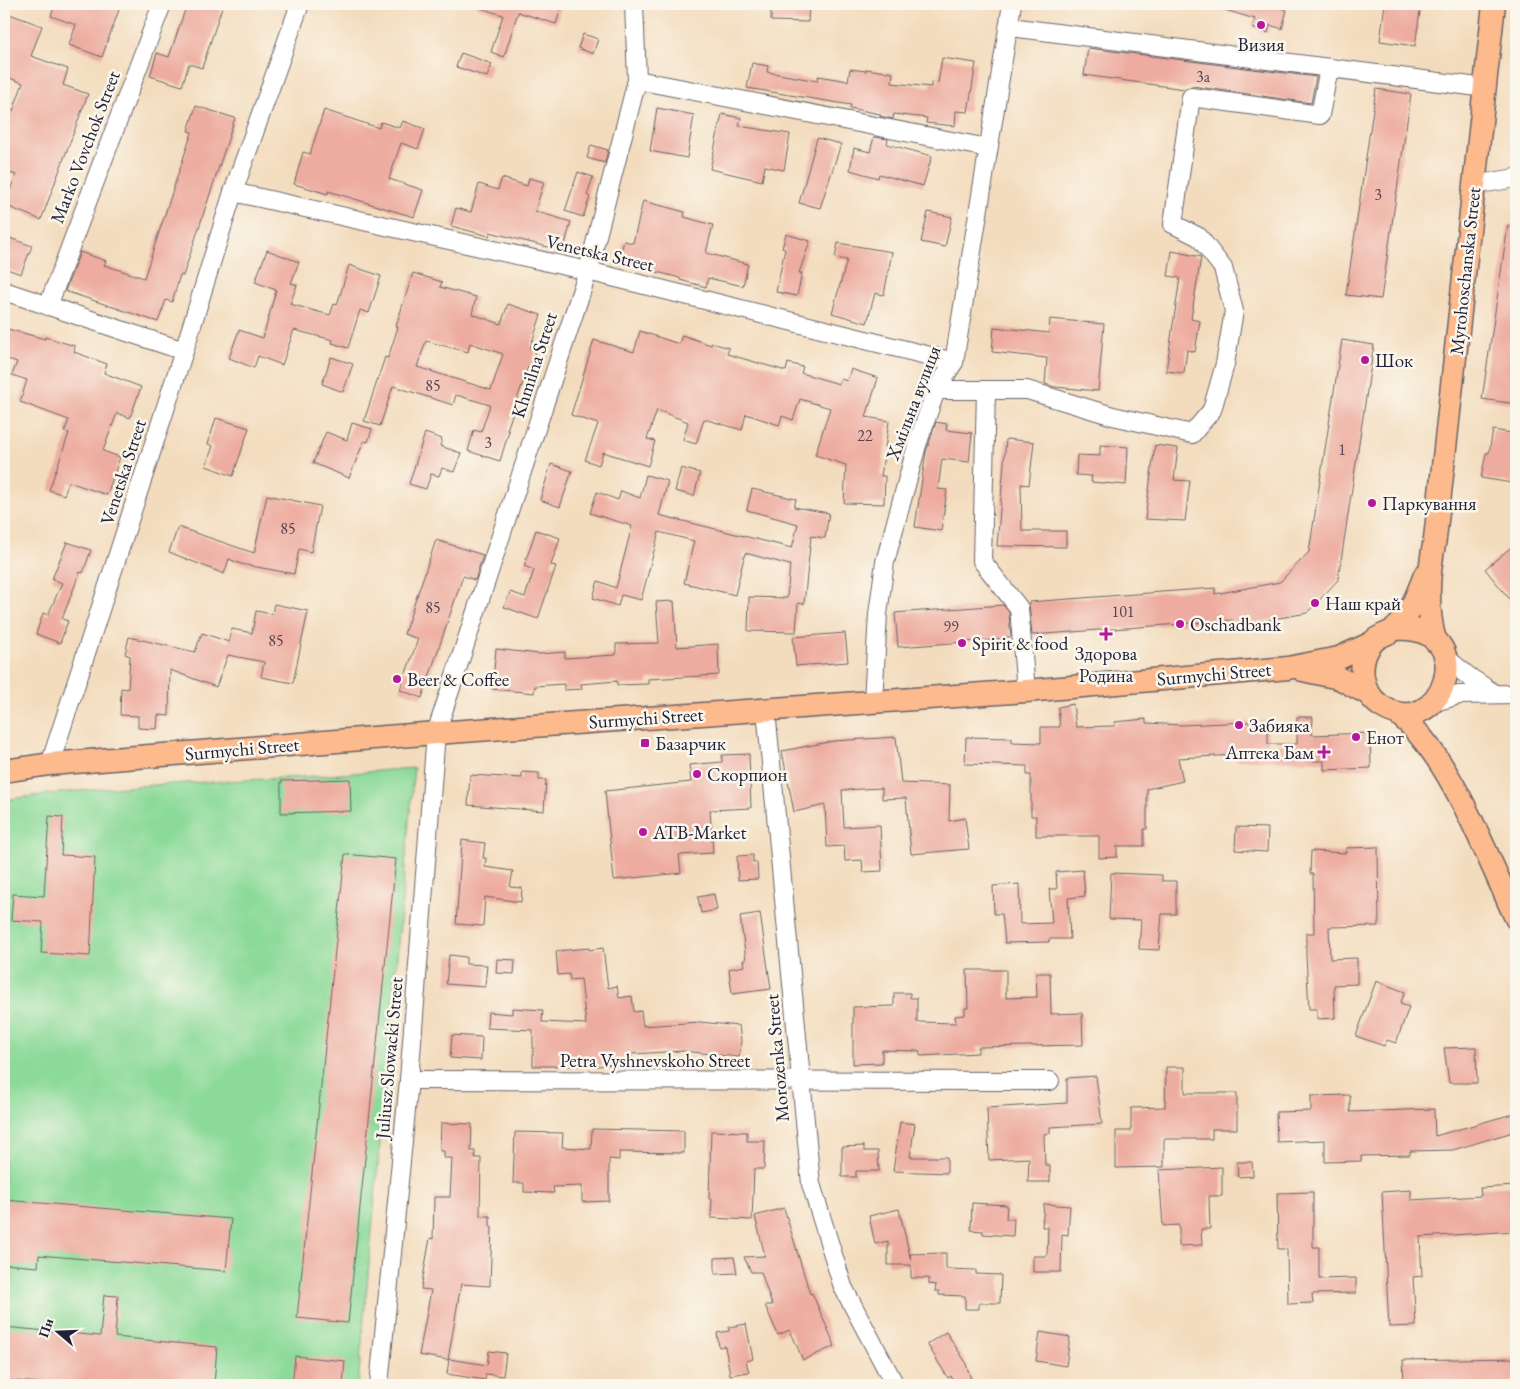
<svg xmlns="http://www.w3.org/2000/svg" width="1520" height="1389" font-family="'EB Garamond',serif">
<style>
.green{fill:#8cda99;stroke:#577e6a}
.building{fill:#edac9f;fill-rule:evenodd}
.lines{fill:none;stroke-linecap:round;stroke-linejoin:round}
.minor-casing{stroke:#6b6368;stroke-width:20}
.major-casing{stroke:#6b6368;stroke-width:25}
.minor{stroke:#fff;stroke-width:18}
.major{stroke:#fcba8d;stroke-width:22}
.poi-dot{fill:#b5179e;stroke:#fbf7ec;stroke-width:2}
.labels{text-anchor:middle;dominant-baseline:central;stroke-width:5;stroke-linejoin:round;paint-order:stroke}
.number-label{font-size:16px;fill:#554454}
.poi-label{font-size:19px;fill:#22223b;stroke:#fbf7ec;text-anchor:start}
.street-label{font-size:19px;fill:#22223b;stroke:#fbf7ec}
</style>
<rect width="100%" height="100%" fill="#fbf7ec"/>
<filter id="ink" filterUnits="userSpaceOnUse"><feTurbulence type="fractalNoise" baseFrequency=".02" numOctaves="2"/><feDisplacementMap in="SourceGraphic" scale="10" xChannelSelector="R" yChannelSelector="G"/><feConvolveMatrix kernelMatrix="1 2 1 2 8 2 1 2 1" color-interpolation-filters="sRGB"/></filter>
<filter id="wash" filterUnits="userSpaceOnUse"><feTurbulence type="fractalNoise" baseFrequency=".0096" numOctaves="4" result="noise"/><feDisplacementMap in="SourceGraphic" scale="20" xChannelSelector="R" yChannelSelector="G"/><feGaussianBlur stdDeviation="1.12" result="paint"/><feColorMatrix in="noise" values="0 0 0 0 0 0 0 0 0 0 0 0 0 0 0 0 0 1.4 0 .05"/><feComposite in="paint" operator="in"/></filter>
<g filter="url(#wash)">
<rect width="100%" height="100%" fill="#f3dcbd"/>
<!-- green -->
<path class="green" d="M414 768 358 1385H4V800C97 786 191 783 285 778 328 776 371 771 414 768Z"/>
<g id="blocks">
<!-- building -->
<g class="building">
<path d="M55 4H121L102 57 69 45 76 25 51 16Z"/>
<path d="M187 4H223L202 68 189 64 182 86 150 76 157 53 169 57Z"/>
<path d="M478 4H562L556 24 518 12 504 57 491 52 503 15 477 7Z"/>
<path d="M771 4H809L808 22 771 21Z"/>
<path d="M1216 4H1264L1287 10 1282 29 1270 25 1268 33 1252 28 1255 19 1215 7Z"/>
<path d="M1385 4H1421L1415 46 1380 41Z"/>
<path d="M4 12 42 26 31 56 68 69 63 85 88 94 41 220 4 205 16 175 4 171V107L13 111 23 83 4 76Z"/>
<path d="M583 34 598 39 593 54 578 48Z"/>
<path d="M1088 48 1316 77 1311 103 1192 86 1184 89 1084 75Z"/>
<path d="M461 53 492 64 487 77 456 67Z"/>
<path d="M942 58 976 63 968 112 956 111 955 126 926 123 927 118 894 114 893 119 880 116V114L850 108 851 105 747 88 752 63 768 66 767 72 818 81V76L848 81 850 69 866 71V69L893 73 892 83 931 87V82L938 83Z"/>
<path d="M1376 89 1411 94 1381 299 1346 295Z"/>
<path d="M196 106 235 118 183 276 180 275 172 302 166 300 158 322 65 291 80 252 106 261 104 265 144 278 192 132 188 131Z"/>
<path d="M657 108 694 115 687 158 650 151Z"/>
<path d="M324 110 379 128 381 122 400 128 403 121 425 129 418 149 401 143 389 179 423 190 414 217 328 191V194L294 184 303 152 310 154Z"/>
<path d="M722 114 741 118 739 126 790 134 784 170 765 166 762 181 710 169Z"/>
<path d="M874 137 888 139 887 144 932 156 923 186 879 174 878 178 850 170 854 148 870 152Z"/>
<path d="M817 138 841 144 820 208 799 203Z"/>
<path d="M591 145 608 150 605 163 587 158Z"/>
<path d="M578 172 593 177 587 195 590 197 583 217 565 211Z"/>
<path d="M502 178 527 186 529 178 544 182 535 211 571 222 563 251 490 232 489 236 451 226 456 208 471 212 479 184 498 190Z"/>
<path d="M643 201 685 212 684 217 713 225 706 253 748 264 743 286 708 278 706 287 680 280V278L618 262 624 241 633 243Z"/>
<path d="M928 212 952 217 945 247 921 242Z"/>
<path d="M1508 225 1516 226V404L1482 399Z"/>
<path d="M786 234 810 241 799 273H802L797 296 776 292 785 249 782 248Z"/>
<path d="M4 236 32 246 21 274 4 268Z"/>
<path d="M838 243 892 252 884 295 875 293 867 323 832 313 847 260 835 258Z"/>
<path d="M267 250 299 262 291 283 297 285 290 304 330 315 334 304 337 305 349 265 381 276 369 313 360 310 348 348 332 343 333 340 294 330 282 365 258 356 254 368 229 358 239 330 263 338 276 290 255 282Z"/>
<path d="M1172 251 1201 257 1191 319 1200 321 1195 352 1187 350 1184 373 1166 371 1180 278 1168 276Z"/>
<path d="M413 273 442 282 440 287 476 297 472 314 501 324 508 304 541 315 530 348 536 349 530 368 528 367 507 430 509 431 500 461 468 451 474 430 481 432 490 405 456 395 453 405 393 386 380 426 364 421 385 357 388 358 398 327 396 326ZM426 341 468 352 470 343 503 354 491 390 417 367Z"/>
<path d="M1050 319 1104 324 1098 391 1055 387 1045 384 1047 358 992 352 994 327 1049 333Z"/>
<path d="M4 328 45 339V337L75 346 74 352 107 364 104 373 141 387 130 418 117 413 103 451 120 457 107 495 69 482 64 495 49 490 69 433 64 432 69 420 20 402 27 380 12 375 17 362 4 358Z"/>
<path d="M640 331 679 344 682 335 711 345 712 343 729 348 727 354 786 371 788 363 803 367 801 373 839 384 841 379 847 381 851 369 878 378 866 417 889 421 881 476H885L884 504 844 503 846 465 815 455 830 408 800 399 793 420 782 416 779 425 746 414 742 430 704 419 696 444 683 440 688 422 657 410 647 439 655 441 648 466 603 452 599 465 585 460 598 424 571 415 594 340 634 352Z"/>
<path d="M1342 340 1374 345 1338 580 1307 613 1234 626 1233 620 1032 635 1029 602 1215 588V594L1280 582 1309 552Z"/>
<path d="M331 357 353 364 343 392 322 384Z"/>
<path d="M216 418 249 428 233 476 206 466 213 446 208 444Z"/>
<path d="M936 422 947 424 946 430 972 433 969 462 942 459 938 489 947 490 941 531 915 527 926 452Z"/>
<path d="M352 423 372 429 368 442 364 441 349 478 313 463 326 432 347 440Z"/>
<path d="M1493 430 1512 433 1511 439 1516 440 1512 483 1481 478 1486 453H1489Z"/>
<path d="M425 433 442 439 440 446 461 453 454 472 442 468 439 476 431 474 426 489 409 484Z"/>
<path d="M1006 439 1034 442 1029 485 1021 484 1022 531H1066V547L997 546Z"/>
<path d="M1100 445 1128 447 1126 485 1091 482 1092 476 1076 475 1077 455 1100 456Z"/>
<path d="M1155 445 1178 448 1174 480 1190 481 1185 521 1145 519Z"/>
<path d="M551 464 572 471 560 507 540 500Z"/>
<path d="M681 468 700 473 694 496 675 491Z"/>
<path d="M646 475 668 481 659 515 792 548 798 524 747 510 752 489 796 499 794 507 829 513 825 538 811 536 804 604 798 603 796 632 748 631 749 597 787 598 790 565 745 553 735 595 684 583 694 541 659 532 641 600 621 595 618 606 593 598 598 581 616 588 632 526 590 513 597 492 618 500 621 491 640 498Z"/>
<path d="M267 495 320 506 311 552 299 549 294 574 241 564 229 559 224 574 169 552 178 527 254 553Z"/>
<path d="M536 530 560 538 551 565 556 566 538 619 504 607 510 592 525 597 534 570 524 566Z"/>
<path d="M436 540 483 555 475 580 463 576 422 698 400 690 418 639 404 634Z"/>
<path d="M67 542 91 550 83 573 80 572 62 619 68 621 60 643 36 634 43 613 48 615 62 583 52 579Z"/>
<path d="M1516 543V607L1485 569Z"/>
<path d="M674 601 677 647 718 644 719 675 648 679V684L617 685V681L581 684 582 689 564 690V684L535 686 534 693 492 689 496 649 539 654 565 652V658L616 655V644L659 643 656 602Z"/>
<path d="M274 604 308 611 293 683 261 677 264 662 228 655 216 687 170 670 169 716 158 715 157 729 138 728V716L120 715 121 688 128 689 130 656 125 654 129 637 195 652 202 633 229 642 232 629 252 633 256 611 272 614Z"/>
<path d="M1003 605 1009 612 1011 637H1006V639L898 647 895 613Z"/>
<path d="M845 633 848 662 796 666 793 637Z"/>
<path d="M1073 704 1076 727 1115 726V722L1146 719V723L1182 725 1268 721V744H1297V717H1313L1312 735 1370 733 1371 768 1324 770V761L1236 760V755L1178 758 1183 781 1147 789V829H1144V846H1117V857L1099 858V836H1036V816H1031V775H1027V766L965 764 966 737 1012 738V742L1041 743V727H1060L1058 707Z"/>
<path d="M896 737 901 783 950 785 949 821 965 818 969 849 911 854 906 798 882 799V788L842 790 844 827 880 825 882 871 863 872 862 860 845 861 844 846 827 847 825 805 794 812 782 751 834 741Z"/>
<path d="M749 754 751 808 710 810 713 853 679 855 681 873 614 880 605 791 691 782 689 765 722 762V755Z"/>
<path d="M522 772 539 773V780H546L544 811 468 805 470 775 522 778Z"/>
<path d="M350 779 351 811 281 813V781Z"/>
<path d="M49 816 63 817 61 855 95 857 90 956 41 953 43 922 11 920 13 894 44 896Z"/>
<path d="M1236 827 1268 828 1267 852 1235 850Z"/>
<path d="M462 840 485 843 483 858H486L485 867 513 871 510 887 522 888 521 902 485 897 483 926 456 924Z"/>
<path d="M1378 847 1379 926 1329 927 1330 959 1357 958V984L1334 985 1335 1018 1317 1019V1009H1309L1306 955V933H1314L1313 874H1310L1311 851 1346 853V848Z"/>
<path d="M345 854 396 859 348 1323 297 1318Z"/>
<path d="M753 855V862H757L758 879 738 880 737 856Z"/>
<path d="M1083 870 1085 896 1068 898 1070 939H1049V942L1005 943 1002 914H994L993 886 1019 884 1020 924 1052 923 1049 889H1057L1056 872Z"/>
<path d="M1111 873 1162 875V881H1176V914H1162L1159 950 1139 949 1141 920 1109 919Z"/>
<path d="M714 894 717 910 701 913 698 897Z"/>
<path d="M760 913 771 989 732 994 729 969 744 966 743 960H746L740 916Z"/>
<path d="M589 948V950L603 948 608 988 617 986 619 998 632 996 634 1012 641 1011 643 1026 700 1022 739 1026 741 1041 739 1057 683 1051 631 1054 632 1061 599 1066H533V1030L487 1028 488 1012 512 1014V1008L543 1010 542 1022 586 1024 581 979 570 980 569 974 558 975 556 951Z"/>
<path d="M449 955 466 957V964L487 965 485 987 446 984Z"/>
<path d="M497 959 515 960 514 974 496 973Z"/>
<path d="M967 970H1006V998L1037 997 1036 973H1050L1051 1014 1082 1013 1083 1045 978 1047V1053L920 1056V1051L882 1050V1063L853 1064V1007L894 1006V993H910V998H917V1022L956 1023 955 1016 965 1015V1008H968Z"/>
<path d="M1376 981 1405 992 1400 1004 1409 1007 1396 1043 1387 1040 1384 1046 1356 1036Z"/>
<path d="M452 1035 482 1037 481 1060 450 1058Z"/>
<path d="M1476 1047 1477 1083H1449L1444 1048Z"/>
<path d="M1166 1067H1185V1093H1237V1129H1212V1139H1164V1167L1116 1168V1131H1131V1108L1165 1107Z"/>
<path d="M1096 1076 1102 1124 1050 1127V1133L1044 1134 1045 1165H1050V1182H1028L1029 1158 989 1160 987 1108 1067 1103V1078Z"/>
<path d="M1350 1095V1112L1434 1109 1435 1136 1516 1113V1131L1453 1150 1410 1151V1155L1361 1156V1161L1325 1162V1140L1277 1142 1276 1112 1311 1111V1096Z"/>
<path d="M900 1122 915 1124 910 1157H947V1173L893 1171Z"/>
<path d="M441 1123 472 1124 471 1151H475V1158H481L480 1216H490V1227H492L490 1286 461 1284 448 1360 419 1355 431 1290 421 1289 430 1238 433 1239 434 1197H450L452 1158H444V1151H440Z"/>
<path d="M592 1129 684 1131V1153L619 1152V1160L609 1159V1201L582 1202V1186L553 1187 554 1193 524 1192V1183H513L515 1132 563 1133 562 1147 591 1149Z"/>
<path d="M711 1131 747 1132V1141H765L764 1169H754L752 1220 711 1218 712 1199H709Z"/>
<path d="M864 1146V1151H878L879 1171H856V1177H842V1147Z"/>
<path d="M1237 1162H1252L1253 1176 1238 1177Z"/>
<path d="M1222 1167V1196H1209L1210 1229H1201L1202 1245 1179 1246V1225L1163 1226 1159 1170Z"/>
<path d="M1516 1186V1231L1420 1237 1422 1276 1413 1277 1416 1326 1389 1327 1382 1192 1411 1190V1200L1481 1196 1480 1188Z"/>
<path d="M1313 1192V1247H1319V1279L1356 1278V1293L1312 1294 1313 1303 1288 1304 1287 1249H1278L1277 1193Z"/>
<path d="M4 1200 231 1219 226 1271 39 1255 38 1267 4 1264Z"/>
<path d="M972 1203 1007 1205 1006 1219H1014L1013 1236 983 1234V1231L971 1230Z"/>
<path d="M1044 1204 1070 1206 1068 1235 1062 1234 1061 1272H1033V1256H1047L1048 1227H1042Z"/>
<path d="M784 1208 810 1294 812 1293 835 1346 803 1360 790 1330 778 1335 765 1305H772L761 1272H751L744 1257 765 1256 755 1216Z"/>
<path d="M899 1209 911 1261 910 1254 946 1253V1269L976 1270V1274L1001 1275 1000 1303H979V1309H965V1296L939 1295V1291H935L936 1285 929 1284V1278H911V1265H888V1241L875 1244 869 1216Z"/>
<path d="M734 1257 737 1273 715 1274V1258Z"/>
<path d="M104 1295 118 1296 115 1337 217 1347 214 1385H62L4 1380V1327L100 1336Z"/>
<path d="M746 1324 753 1359 746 1361 749 1372 730 1375 725 1346 719 1347 717 1333 729 1331V1327Z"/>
<path d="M946 1332 965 1361 973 1385H955L951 1376 948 1378 927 1344Z"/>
<path d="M1040 1332 1070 1337 1066 1366 1036 1361Z"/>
<path d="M489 1351 506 1353 503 1376 486 1374 485 1380 447 1374 449 1359 487 1365Z"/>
<path d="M295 1356 345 1361 343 1385H292Z"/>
<path d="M1516 1358V1385H1404L1403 1360Z"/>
</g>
</g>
</g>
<g filter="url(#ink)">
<use href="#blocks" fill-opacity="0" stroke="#6b6368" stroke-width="1"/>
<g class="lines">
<!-- minor casing -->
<g class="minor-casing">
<g id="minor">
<path d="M1010 27 1486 88"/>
<path d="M637 80 988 148"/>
<path d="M1474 185 1516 178"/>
<path d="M233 192 588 271 954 362"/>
<path d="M4 291 184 351"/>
<path d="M48 306 162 4"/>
<path d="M936 390H1027L1113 416 1192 434 1212 410 1225 364 1234 311 1223 268 1199 237 1173 224 1191 97 1320 115 1329 68"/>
<path d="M986 390 982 561 1019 608 1026 691"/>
<path d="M1445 657 1468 676 1495 694"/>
<path d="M873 702 878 614 885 562 917 445 936 390 954 362 1012 4"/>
<path d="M1434 702 1459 695 1516 694"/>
<path d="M766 710 811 1184 843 1287 895 1385"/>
<path d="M50 764 184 351 233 192 300 4"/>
<path d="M409 1080 1050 1081"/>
<path d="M379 1385 409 1080 436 733 588 271 637 80 634 4"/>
</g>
</g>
<!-- major casing -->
<g class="major-casing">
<g id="major">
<path d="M1395 629C1485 623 1442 747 1381 706 1360 692 1356 661 1373 642 1379 635 1389 634 1395 629 1410 616 1418 592 1425 575"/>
<path d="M1435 641C1426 606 1428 574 1435 539L1494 4"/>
<path d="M1303 670 1339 678 1369 694"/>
<path d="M1397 713C1450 754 1487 857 1516 918"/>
<path d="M4 771 50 764 436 733 1026 691 1288 668 1339 658 1372 643"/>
</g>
</g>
<!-- minor -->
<use href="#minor" class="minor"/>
<!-- major -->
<use href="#major" class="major"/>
</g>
</g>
<!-- markers -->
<g class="poi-dot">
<circle cx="1261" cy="25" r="5"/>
<circle cx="1365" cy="360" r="5"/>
<circle cx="1372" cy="503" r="5"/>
<circle cx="1315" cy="603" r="5"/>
<circle cx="1180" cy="624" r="5"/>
<path d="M1103.5 626.5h5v5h5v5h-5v5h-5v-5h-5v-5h5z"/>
<circle cx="962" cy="643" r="5"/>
<circle cx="397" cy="679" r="5"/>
<circle cx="1239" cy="725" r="5"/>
<circle cx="1356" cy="737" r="5"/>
<rect x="640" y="738" width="10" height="10" rx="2.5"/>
<path d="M1321.5 744.5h5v5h5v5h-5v5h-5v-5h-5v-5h5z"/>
<circle cx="697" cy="774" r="5"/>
<circle cx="643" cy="832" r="5"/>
</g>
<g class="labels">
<!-- number labels -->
<g class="number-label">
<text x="1203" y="76">3а</text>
<text x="1378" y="194">3</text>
<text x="433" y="385">85</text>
<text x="865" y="435">22</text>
<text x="488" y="442">3</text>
<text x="1342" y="449">1</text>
<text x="288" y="528">85</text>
<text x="433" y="607">85</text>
<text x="1123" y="611">101</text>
<text x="951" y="626">99</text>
<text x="276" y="640">85</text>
</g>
<!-- poi labels -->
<g class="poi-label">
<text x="1261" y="44" text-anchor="middle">Визия</text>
<text x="1375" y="360">Шок</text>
<text x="1382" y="503">Паркування</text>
<text x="1325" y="603">Наш край</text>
<text x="1190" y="624">Oschadbank</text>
<text x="972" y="643">Spirit &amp; food</text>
<text x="1106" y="653" text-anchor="middle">Здорова<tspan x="1106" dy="22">Родина</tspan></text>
<text x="407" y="679">Beer &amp; Coffee</text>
<text x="1249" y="725">Забияка</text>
<text x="1366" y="737">Енот</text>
<text x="655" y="743">Базарчик</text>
<text x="1314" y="752" text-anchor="end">Аптека Бам</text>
<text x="707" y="774">Скорпион</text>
<text x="653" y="832">ATB-Market</text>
</g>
<!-- street labels -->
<g class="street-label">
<text transform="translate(85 147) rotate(-69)">Marko Vovchok Street</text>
<text transform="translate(600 253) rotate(13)">Venetska Street</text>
<text transform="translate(1465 271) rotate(-84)">Myrohoschanska Street</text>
<text transform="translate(534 365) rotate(-72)">Khmilna Street</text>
<text transform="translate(913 403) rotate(-69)">Хмільна вулиця</text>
<text transform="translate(123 472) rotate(-72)">Venetska Street</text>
<text transform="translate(1214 674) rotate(-5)">Surmychi Street</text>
<text transform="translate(646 718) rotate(-4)">Surmychi Street</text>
<text transform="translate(242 749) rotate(-5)">Surmychi Street</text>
<text transform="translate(389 1058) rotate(-85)">Juliusz Slowacki Street</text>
<text transform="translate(777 1058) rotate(-95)">Morozenka Street</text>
<text x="655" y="1060">Petra Vyshnevskoho Street</text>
</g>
</g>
<!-- margin -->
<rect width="1520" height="1389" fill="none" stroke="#fbf7ec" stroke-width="20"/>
<!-- north arrow -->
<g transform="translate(58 1332) rotate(289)" stroke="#fbf7ec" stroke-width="4" paint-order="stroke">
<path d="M0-4L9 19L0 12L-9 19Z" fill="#22223b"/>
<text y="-8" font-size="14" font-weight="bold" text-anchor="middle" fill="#22223b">Пн</text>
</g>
</svg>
